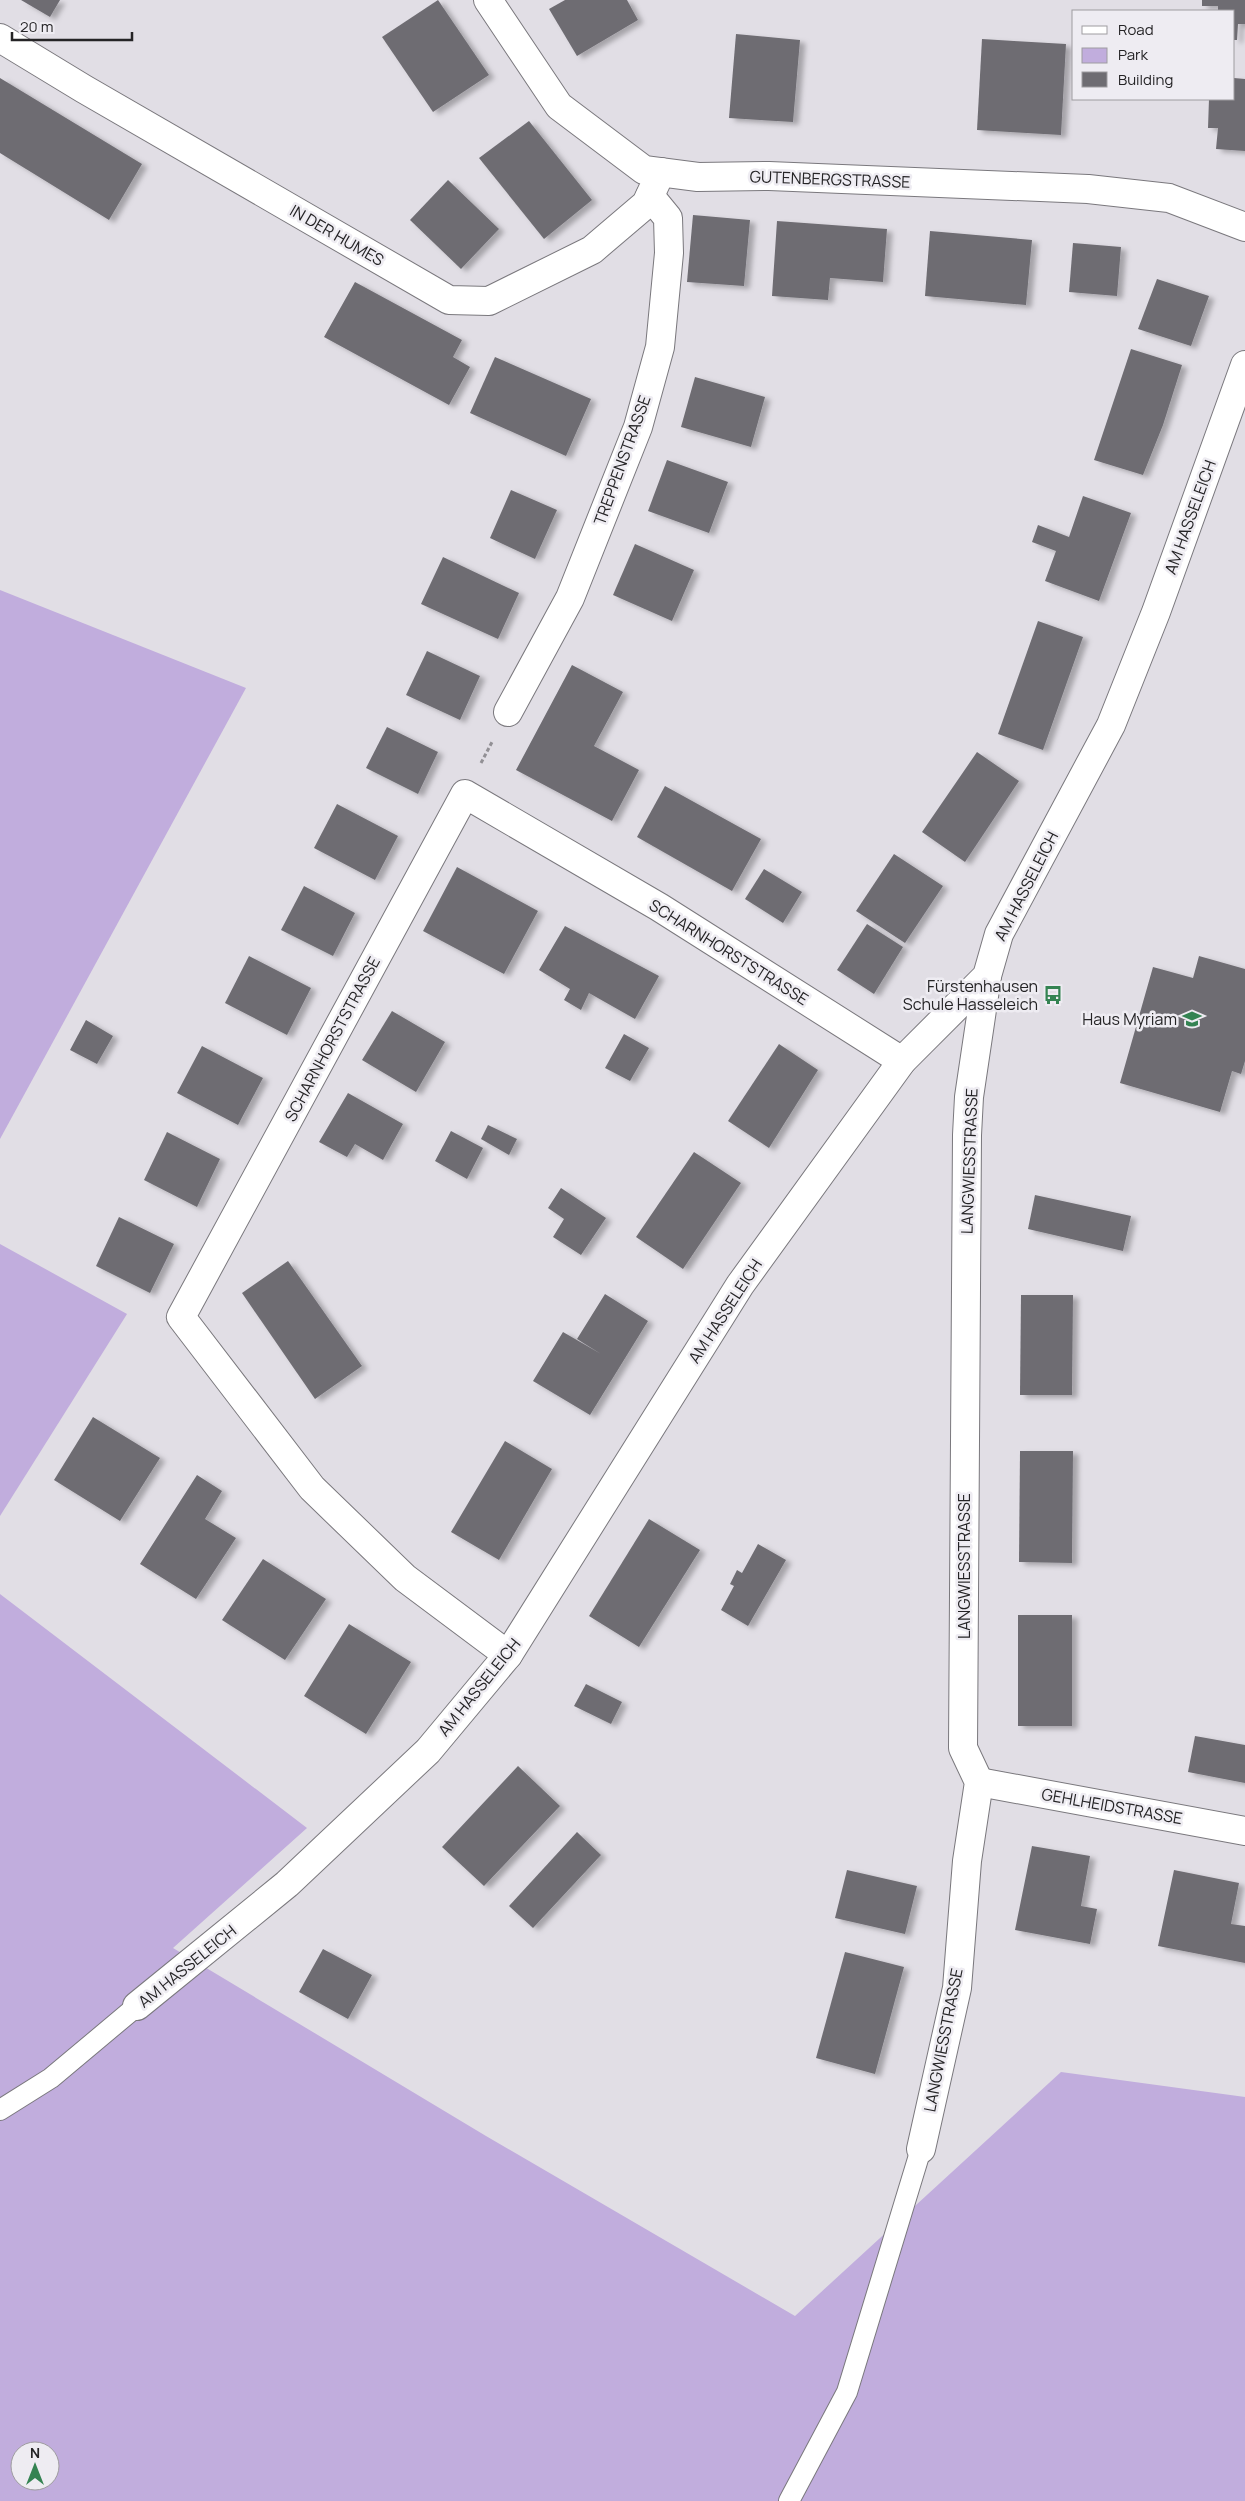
<svg xmlns="http://www.w3.org/2000/svg" width="1245" height="2501" font-family="Manrope,sans-serif">
<style>
.green{fill:#c1addd;fill-rule:evenodd}
.building{fill:#6e6c72;filter:url(#shadow)}
.lines{fill:none;stroke-linecap:round;stroke-linejoin:round}
.service-casing{stroke:#7a787d;stroke-width:22}
.minor-casing{stroke:#7a787d;stroke-width:30}
.path{stroke:#929095;stroke-width:3;stroke-dasharray:4 2.5;stroke-linecap:butt}
.service{stroke:#fff;stroke-width:20}
.minor{stroke:#fff;stroke-width:28}
.labels{text-anchor:middle;dominant-baseline:central;stroke-width:5;stroke-linejoin:round;paint-order:stroke}
.street-label{font-size:16px;fill:#252426;stroke:#eeecf2}
.poi-label{font-size:16px;fill:#252426;stroke:#eeecf2;text-anchor:end}
</style>
<defs>
<filter id="shadow"><feDropShadow dx="5.5" dy="3" stdDeviation="2.5" flood-color="#0004"/></filter>
</defs>
<rect width="100%" height="100%" fill="#e1dee5"/>
<!-- green -->
<g class="green">
<path d="M0 590 246 688 0 1139Z"/>
<path d="M0 1244 127 1314 0 1516Z"/>
<path d="M0 1594 307 1828 173 1948 486 2136 795 2316 1061 2072 1245 2097V2501H0ZM20 2451H50V2481H20Z"/>
</g>
<!-- building -->
<g class="building">
<path d="M21 0H60L50 17Z"/>
<path d="M438 0 489 75 433 112 382 37Z"/>
<path d="M565 0H627L638 20 577 56 549 9Z"/>
<path d="M1202 0H1245V24H1238L1237 40H1234V11H1218V6H1202Z"/>
<path d="M736 34 800 40 793 122 729 118Z"/>
<path d="M982 39 1066 44 1061 135 977 130Z"/>
<path d="M0 78 142 164 109 220 0 153Z"/>
<path d="M1234 78 1245 79V151L1216 149 1218 128H1208L1209 99H1234Z"/>
<path d="M529 121 592 200 544 239 479 158Z"/>
<path d="M448 180 499 229 461 269 410 220Z"/>
<path d="M693 215 750 220 744 286 687 282Z"/>
<path d="M777 221 887 229 883 282 830 278 828 300 772 296Z"/>
<path d="M930 231 1032 240 1026 305 925 296Z"/>
<path d="M1073 243 1121 247 1117 296 1069 292Z"/>
<path d="M1157 279 1209 296 1191 346 1138 329Z"/>
<path d="M355 282 462 340 453 357 470 367 449 405 324 337Z"/>
<path d="M1131 349 1182 365 1163 425 1143 475 1094 460Z"/>
<path d="M495 357 591 399 566 456 470 413Z"/>
<path d="M695 377 765 397 751 447 681 427Z"/>
<path d="M667 460 728 482 709 533 648 511Z"/>
<path d="M511 490 557 510 535 559 490 538Z"/>
<path d="M1083 496 1131 513 1099 601 1045 581 1056 551 1032 542 1038 525 1069 537Z"/>
<path d="M635 544 694 570 672 621 613 595Z"/>
<path d="M443 557 519 593 498 639 421 604Z"/>
<path d="M1038 621 1083 637 1043 750 998 734Z"/>
<path d="M427 651 480 676 460 720 406 695Z"/>
<path d="M572 665 623 692 594 746 639 770 612 821 516 770Z"/>
<path d="M387 727 438 752 418 794 366 768Z"/>
<path d="M977 752 1019 781 965 862 922 832Z"/>
<path d="M665 786 761 839 732 891 637 837Z"/>
<path d="M337 804 398 836 375 880 314 848Z"/>
<path d="M894 854 943 886 905 943 856 911Z"/>
<path d="M457 867 538 911 504 974 423 931Z"/>
<path d="M764 869 802 892 783 923 745 899Z"/>
<path d="M304 886 355 913 333 956 281 930Z"/>
<path d="M867 924 903 947 874 994 837 970Z"/>
<path d="M565 926 659 976 635 1019 589 993 581 1010 564 1000 570 989 539 970Z"/>
<path d="M249 956 311 988 287 1035 225 1003Z"/>
<path d="M1199 956 1245 969V1061L1241 1074 1232 1071 1220 1112 1120 1083 1153 967 1193 978Z"/>
<path d="M392 1011 445 1042 416 1092 362 1060Z"/>
<path d="M86 1020 113 1036 97 1064 70 1050Z"/>
<path d="M624 1034 649 1048 630 1081 605 1068Z"/>
<path d="M779 1044 818 1070 769 1148 728 1121Z"/>
<path d="M202 1046 263 1078 238 1125 177 1093Z"/>
<path d="M348 1093 403 1124 383 1160 355 1144 347 1157 319 1142Z"/>
<path d="M488 1125 517 1139 509 1155 481 1139Z"/>
<path d="M451 1131 483 1148 467 1179 435 1161Z"/>
<path d="M167 1132 220 1159 197 1207 144 1180Z"/>
<path d="M694 1152 741 1183 683 1269 636 1237Z"/>
<path d="M561 1188 606 1218 581 1255 553 1237 564 1219 548 1208Z"/>
<path d="M1035 1195 1131 1216 1123 1251 1028 1229Z"/>
<path d="M119 1217 174 1244 150 1293 96 1266Z"/>
<path d="M288 1261 362 1366 315 1399 242 1293Z"/>
<path d="M605 1294 648 1321 590 1415 533 1381 563 1332 601 1354 577 1339Z"/>
<path d="M1021 1295H1073L1072 1395H1020Z"/>
<path d="M93 1417 160 1458 120 1521 54 1480Z"/>
<path d="M505 1441 552 1469 499 1560 451 1532Z"/>
<path d="M1020 1451H1073L1072 1563 1019 1562Z"/>
<path d="M197 1475 222 1491 205 1519 236 1538 196 1599 140 1564Z"/>
<path d="M649 1519 700 1550 639 1647 589 1616Z"/>
<path d="M758 1544 786 1560 748 1626 721 1610 734 1586 730 1584 737 1570 742 1573Z"/>
<path d="M263 1559 326 1599 285 1660 222 1620Z"/>
<rect x="1018" y="1615" width="54" height="111"/>
<path d="M349 1624 411 1662 366 1734 304 1696Z"/>
<path d="M586 1684 622 1702 611 1724 574 1706Z"/>
<path d="M1195 1736 1245 1745V1783L1188 1772Z"/>
<path d="M518 1766 560 1806 484 1886 442 1847Z"/>
<path d="M577 1832 601 1855 533 1928 509 1906Z"/>
<path d="M1032 1846 1090 1856 1081 1906 1097 1909 1090 1944 1015 1930Z"/>
<path d="M847 1870 917 1886 905 1934 835 1918Z"/>
<path d="M1174 1870 1239 1883 1231 1924 1245 1926V1963L1158 1946Z"/>
<path d="M323 1949 372 1975 348 2019 299 1992Z"/>
<path d="M845 1952 904 1967 875 2074 816 2058Z"/>
</g>
<g class="lines">
<!-- service casing -->
<g class="service-casing">
<g id="service">
<path d="M0 2110 51 2078 137 2006"/>
<path d="M789 2501 847 2392 921 2149"/>
</g>
</g>
<!-- minor casing -->
<g class="minor-casing">
<g id="minor">
<path d="M488 0 559 106 644 170 698 177 769 176 1088 189 1169 198 1245 227"/>
<path d="M0 38 84 89 449 300 489 301 592 250 646 204 661 172"/>
<path d="M508 712 570 598 638 427 660 347 669 253 668 218 650 196"/>
<path d="M508 1655 405 1578 312 1488 181 1317 465 794 659 907 902 1061"/>
<path d="M979 1782 1245 1831"/>
<path d="M137 2006 287 1884 428 1751 508 1655 740 1285 902 1061 987 976 999 934 1111 725 1156 612 1245 365"/>
<path d="M921 2149 957 1988 967 1861 979 1782 963 1748 967 1135 969 1097 987 976"/>
</g>
</g>
<!-- path -->
<path class="path" d="M481 763 492 742"/>
<!-- service -->
<use href="#service" class="service"/>
<!-- minor -->
<use href="#minor" class="minor"/>
</g>
<!-- icons -->
<defs>
<g id="bus-bare" transform="scale(1.5)"><path d="M-5-6H5V4H4V6H2V4H-2V6H-4V4H-5ZM-3.5-4V0h7V-4ZM-3.5 1.2v1.5H-2V1.2ZM2 1.2v1.5H3.5V1.2Z" fill="#348352" stroke="#eeecf2" stroke-width="2.5" paint-order="stroke"/></g>
<g id="school-bare" transform="scale(1.5)"><path d="M0-5L7-2L0 1L-7-2ZM-4 1L0 2.5L4 1V4Q0 6-4 4Z" fill="#348352" stroke="#eeecf2" stroke-width="2.5" paint-order="stroke"/></g>
</defs>
<g fill-rule="evenodd">
<use href="#bus-bare" x="1053" y="995"/>
<use href="#school-bare" x="1192" y="1019"/>
</g>
<g class="labels">
<!-- street labels -->
<g class="street-label">
<text transform="translate(830 179) rotate(2)">GUTENBERGSTRASSE</text>
<text transform="translate(337 235) rotate(30)">IN DER HUMES</text>
<text transform="translate(622 460) rotate(-70)">TREPPENSTRASSE</text>
<text transform="translate(1190 517) rotate(-70)">AM HASSELEICH</text>
<text transform="translate(1026 886) rotate(-63)">AM HASSELEICH</text>
<text transform="translate(729 952) rotate(32)">SCHARNHORSTSTRASSE</text>
<text transform="translate(332 1039) rotate(-62)">SCHARNHORSTSTRASSE</text>
<text transform="translate(969 1161) rotate(-88)">LANGWIESSTRASSE</text>
<text transform="translate(725 1311) rotate(-57)">AM HASSELEICH</text>
<text transform="translate(964 1566) rotate(-90)">LANGWIESSTRASSE</text>
<text transform="translate(479 1687) rotate(-51)">AM HASSELEICH</text>
<text transform="translate(1112 1806) rotate(10)">GEHLHEIDSTRASSE</text>
<text transform="translate(187 1966) rotate(-39)">AM HASSELEICH</text>
<text transform="translate(943 2040) rotate(-79)">LANGWIESSTRASSE</text>
</g>
<!-- poi labels -->
<g class="poi-label">
<text x="1038" y="986">Fürstenhausen<tspan x="1038" dy="18">Schule Hasseleich</tspan></text>
<text x="1177" y="1019">Haus Myriam</text>
</g>
</g>
<!-- legend -->
<rect x="1072" y="10" width="162" height="90" fill="#eeecf2" stroke="#9e9ca0"/>
<rect x="1082" y="26" width="25" height="8" fill="#ffffff" stroke="#9e9ca0"/>
<text x="1118" y="35" font-size="15" fill="#252426">Road</text>
<rect x="1082" y="48" width="25" height="15" fill="#c1addd" stroke="#9e9ca0"/>
<text x="1118" y="60" font-size="15" fill="#252426">Park</text>
<rect x="1082" y="72" width="25" height="15" fill="#6e6c72" stroke="#9e9ca0"/>
<text x="1118" y="85" font-size="15" fill="#252426">Building</text>
<!-- north arrow -->
<g transform="translate(35 2466)"><circle r="24" fill="#eeecf2" stroke="#9e9ca0"/>
<path d="M0-4L9 19L0 12L-9 19Z" fill="#348352"/>
<text y="-8" font-size="14" font-weight="bold" text-anchor="middle" fill="#252426">N</text>
</g>
<!-- scale -->
<path d="M12 32v8h120v-8" fill="none" stroke="#252426" stroke-width="2.5"/>
<text x="20" y="32" font-size="15" fill="#252426" stroke="#eeecf2" stroke-width="4" paint-order="stroke">20 m</text>
</svg>
